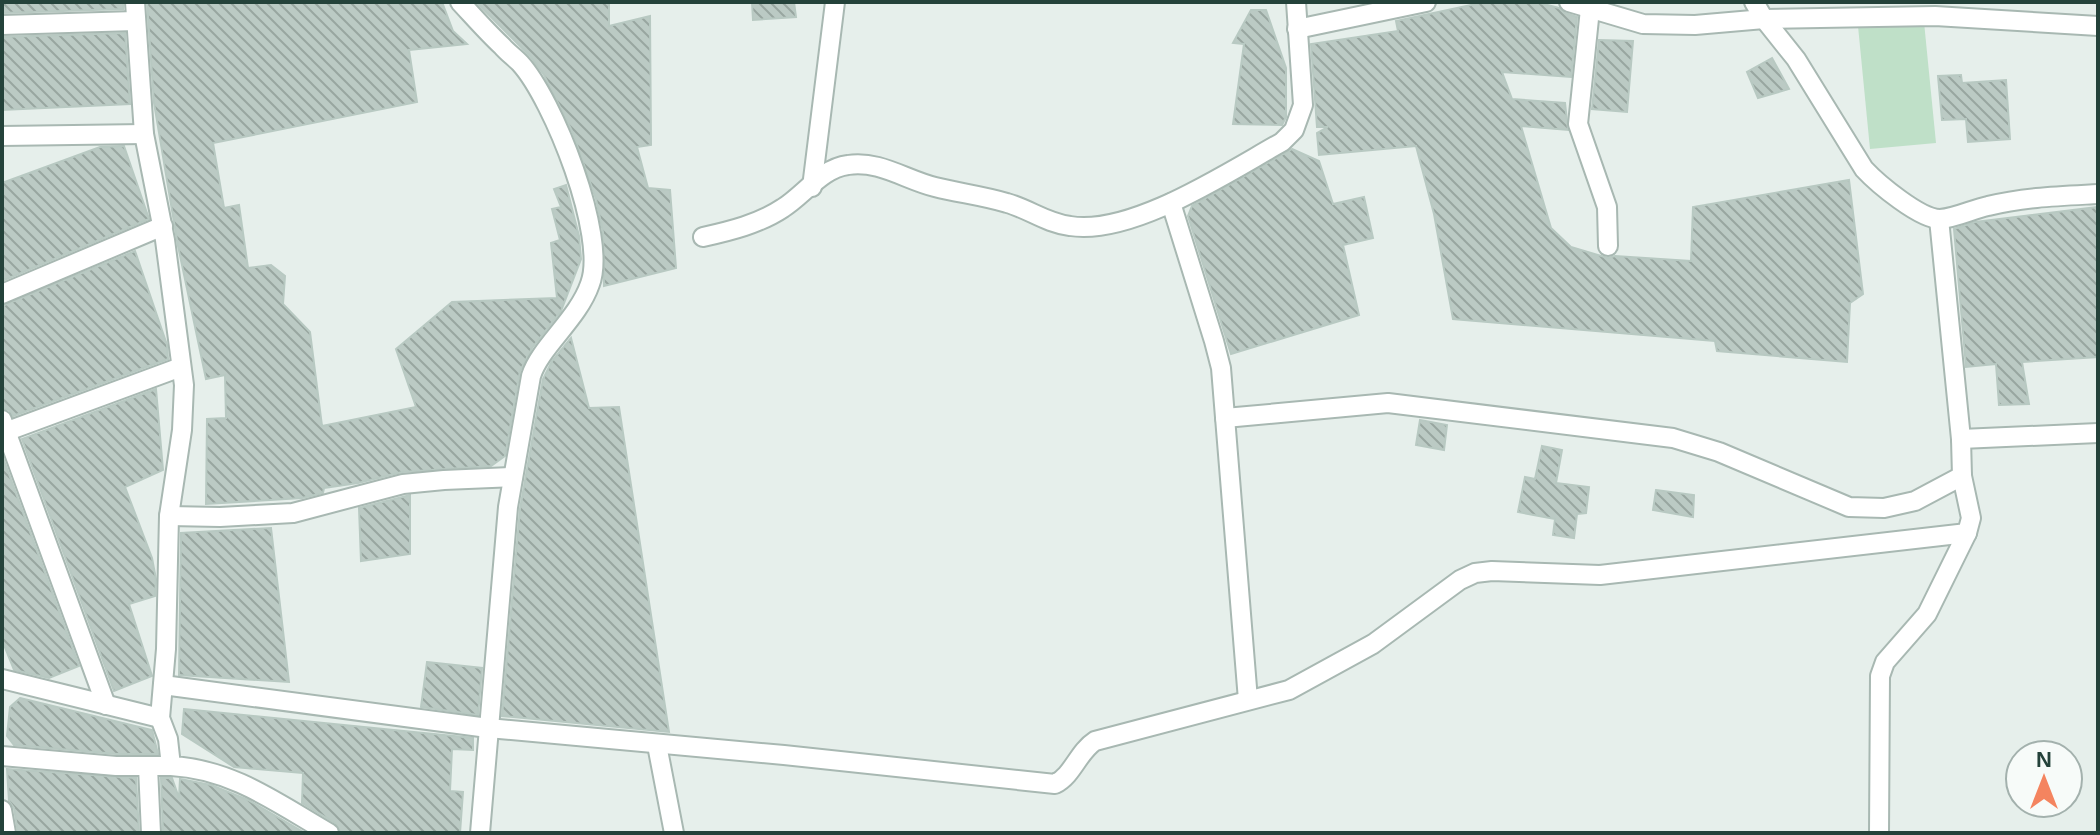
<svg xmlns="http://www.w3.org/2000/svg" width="2100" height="835" font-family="Helvetica,sans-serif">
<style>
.pitch{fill:#bfe0c8}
.building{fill:url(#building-back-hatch);stroke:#b8c9c2;stroke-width:2}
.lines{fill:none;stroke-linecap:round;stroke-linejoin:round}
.minor-casing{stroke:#a8b8b2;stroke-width:22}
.minor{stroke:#fff;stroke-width:18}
</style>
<defs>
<pattern id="building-back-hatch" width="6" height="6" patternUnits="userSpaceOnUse" patternTransform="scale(2)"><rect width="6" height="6" fill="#bbcac4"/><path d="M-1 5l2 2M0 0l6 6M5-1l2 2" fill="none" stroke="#98a6a0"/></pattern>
</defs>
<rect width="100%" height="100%" fill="#e6efeb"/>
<!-- pitch -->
<path class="pitch" d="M1924 22 1936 143 1870 149 1858 26Z"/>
<!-- building -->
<g class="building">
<path d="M2 2H123V9L2 13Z"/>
<path d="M147 2H442L453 31 467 44 409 50 417 102 213 143 224 208 239 205 248 268 271 265 285 276 283 304 310 332 322 426 416 407 396 349 452 302 557 298 551 243 560 240 552 209 561 207 554 189 566 185 579 236 581 259 561 311 532 348 520 371 505 456 491 466 402 472 358 483 324 488 323 493 302 498 206 504 207 419 226 418 225 375 206 379 178 246 154 103Z"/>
<path d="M476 2H609V26L650 16 651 145 637 147 648 188 670 190 676 268 604 286 603 232 596 199 572 131 544 75 530 56Z"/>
<path d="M752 2H794L796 17 753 20Z"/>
<path d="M1485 2H1536L1559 8 1565 13 1577 17 1571 77 1502 72 1512 99 1565 103 1568 130 1521 126 1551 228 1571 247 1608 258 1615 256 1691 261 1693 207 1849 180 1863 294 1850 303 1847 362 1717 351 1715 341 1453 319 1434 214 1416 146 1319 155 1317 133 1328 127H1317L1311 44 1398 31 1396 21Z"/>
<path d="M1251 10H1266L1286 68V117L1282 125 1233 124 1244 44 1233 43Z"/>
<path d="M125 33 130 104 2 110V37Z"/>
<path d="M1599 40 1633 41 1627 112 1592 109Z"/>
<path d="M1772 58 1789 89 1758 98 1747 72Z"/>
<path d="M1961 75 1962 83 2006 80 2010 139 1968 142 1966 119 1942 120 1938 76Z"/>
<path d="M124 146 149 219 2 281V183L100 147Z"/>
<path d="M1292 149 1319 161 1333 204 1364 197 1373 238 1343 245 1359 315 1231 354 1188 216 1192 206Z"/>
<path d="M2098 207V357L2022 362 2029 404 1999 405 1996 364 1966 367 1954 229 1975 222Z"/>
<path d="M135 251 167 345 168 359 13 416 9 410 2 408V306Z"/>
<path d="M571 338 589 408 619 407 669 732 502 716 520 509 543 379 552 361Z"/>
<path d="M156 389 163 470 125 487 152 558 156 579 155 596 129 604 152 676 114 691 22 439Z"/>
<path d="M1420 420 1447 425 1444 450 1416 445Z"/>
<path d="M1542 446 1562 450 1556 483 1589 487 1586 513 1577 514 1574 538 1553 535 1555 519 1518 512 1525 477 1535 479Z"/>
<path d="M2 455 79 666 49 678 14 670 2 640Z"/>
<path d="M1656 490 1694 495 1693 517 1653 510Z"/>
<path d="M410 495V554L361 561 359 508Z"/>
<path d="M271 528 289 682 179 675 181 533Z"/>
<path d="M427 662 482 668 478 715 421 707Z"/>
<path d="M20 698 152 730 158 754H117L14 745 7 736 10 707Z"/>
<path d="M184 709 473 738V750L452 749 450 791 463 792 460 833H341L335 823 302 803 303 773 234 767 182 734Z"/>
<path d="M7 769 136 778 139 833H18L14 808 9 801Z"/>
<path d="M161 778H172L179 798 180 779 211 785 248 800 305 833H163Z"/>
</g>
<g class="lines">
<!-- minor casing -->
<g class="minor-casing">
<g id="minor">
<path d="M135 2 144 134 165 240 184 385 182 430 169 516 166 649 160 718 168 739 171 766C232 769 277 803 329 833"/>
<path d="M460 2C474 17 487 32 502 46 507 52 514 57 520 63 553 99 608 237 590 284 578 319 540 347 531 376L508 507 480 833"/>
<path d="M1569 2 1643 24 1695 25 1764 19 1935 16 2098 26"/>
<path d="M1754 2 1764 19 1796 59 1864 169C1878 184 1920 219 1940 219 1956 218 1973 209 1988 206 2024 197 2061 196 2098 194"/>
<path d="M1590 9 1578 124 1607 207 1608 246"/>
<path d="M2 25 135 21"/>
<path d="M1297 29 1426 2"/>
<path d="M2 136 144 134"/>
<path d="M812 187 835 2"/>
<path d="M1171 203 1214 341 1221 368 1248 700"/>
<path d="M703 237C730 231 759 224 783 208 804 195 822 168 848 165 879 160 906 180 935 187 959 193 984 196 1007 203 1029 209 1046 223 1070 226 1132 236 1228 172 1282 142L1294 130 1303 105 1296 2"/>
<path d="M2 294 163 226"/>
<path d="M1225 418 1388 403 1673 438 1719 452 1849 507 1884 508 1915 501 1962 476"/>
<path d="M2 420 106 705"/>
<path d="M2 433 181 367"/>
<path d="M1961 439 2098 433"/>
<path d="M169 516 220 517 293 513 403 484 444 480 513 477"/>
<path d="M2 679 160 718"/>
<path d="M163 685 488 728 784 755 1055 784C1073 775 1078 752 1095 741L1289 690 1373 644 1460 580 1475 573 1492 571 1600 575 1967 533 1971 518 1962 476 1961 439 1939 219"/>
<path d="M657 745 674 833"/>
<path d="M2 756 116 766H171"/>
<path d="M148 767 151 833"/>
<path d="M2 810 6 833"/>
<path d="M1879 833 1880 676 1885 662 1927 614 1967 533"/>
</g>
</g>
<!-- minor -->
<use href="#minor" class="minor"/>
</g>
<!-- border -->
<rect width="2100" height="835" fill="none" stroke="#24423a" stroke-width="8"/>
<!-- north arrow -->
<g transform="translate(2044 779)"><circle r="38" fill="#f7fbf9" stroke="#a3b1ad" stroke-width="2"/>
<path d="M0-6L14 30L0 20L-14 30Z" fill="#f4845f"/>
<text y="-12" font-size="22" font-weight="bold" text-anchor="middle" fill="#24423a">N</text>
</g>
</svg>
